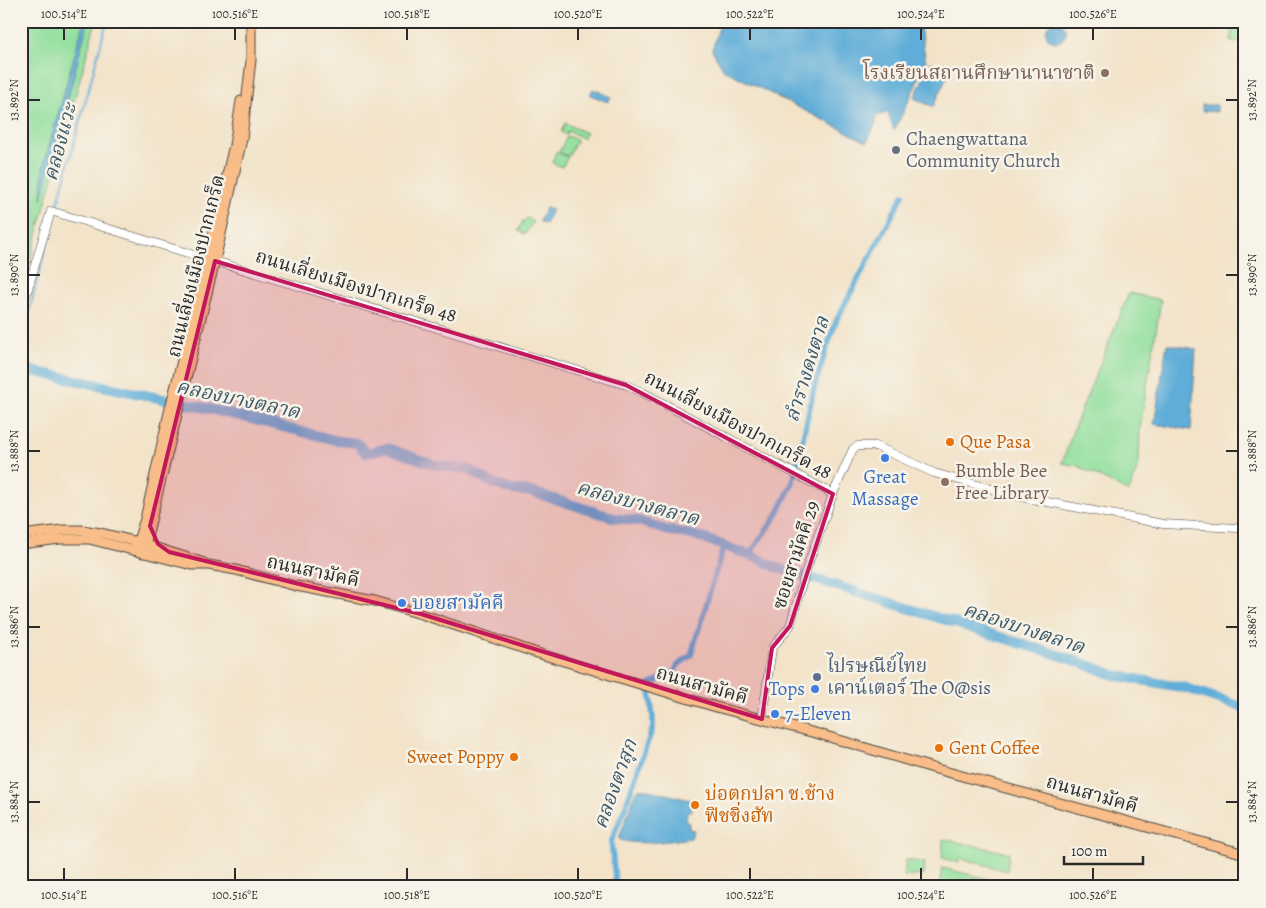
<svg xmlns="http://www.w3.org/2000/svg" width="1266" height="908" font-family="Alegreya,'Noto Serif Thai',serif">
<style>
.green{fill:#91df9d;stroke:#5e8564}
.water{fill:#5fadd8;stroke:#456c82}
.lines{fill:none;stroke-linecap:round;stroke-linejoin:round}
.stream{stroke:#5fadd8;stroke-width:2}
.canal{stroke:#5fadd8;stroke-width:5.5}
.river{stroke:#5fadd8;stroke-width:10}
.minor-casing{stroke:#494743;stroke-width:9}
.major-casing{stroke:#494743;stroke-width:11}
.minor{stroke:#fff;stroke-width:8}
.major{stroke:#f8bd88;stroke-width:9}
.marked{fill:#c2185b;fill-opacity:0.2;stroke:#c2185b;stroke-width:4;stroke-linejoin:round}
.ticks{fill:none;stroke:#2b2b2b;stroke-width:2}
.education-dot{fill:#8d6e63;stroke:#f7f3e8;stroke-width:2}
.worship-dot{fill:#6b7280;stroke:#f7f3e8;stroke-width:2}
.food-dot{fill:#e8710a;stroke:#f7f3e8;stroke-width:2}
.shop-dot{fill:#3f7fe0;stroke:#f7f3e8;stroke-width:2}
.service-dot{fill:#5c6f8a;stroke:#f7f3e8;stroke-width:2}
.labels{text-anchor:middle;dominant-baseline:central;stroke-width:5;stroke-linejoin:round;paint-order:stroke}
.education-label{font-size:19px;fill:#785e54;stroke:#f7f3e8;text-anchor:end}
.worship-label{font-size:19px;fill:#5b616d;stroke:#f7f3e8;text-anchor:start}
.street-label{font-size:19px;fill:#2b2b2b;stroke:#f7f3e8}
.food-label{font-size:19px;fill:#c56008;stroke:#f7f3e8;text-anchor:start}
.shop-label{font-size:19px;fill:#366cbe;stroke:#f7f3e8;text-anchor:start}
.service-label{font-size:19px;fill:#4e5e75;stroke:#f7f3e8;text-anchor:start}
.water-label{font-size:20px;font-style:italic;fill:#3d5868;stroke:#f7f3e8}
.neatline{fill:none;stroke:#2b2b2b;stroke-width:2}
.ticks-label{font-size:12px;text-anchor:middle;fill:#2b2b2b}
</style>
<rect width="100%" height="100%" fill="#f7f3e8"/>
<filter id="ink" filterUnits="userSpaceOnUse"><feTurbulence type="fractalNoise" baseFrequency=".02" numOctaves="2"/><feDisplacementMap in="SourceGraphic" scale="10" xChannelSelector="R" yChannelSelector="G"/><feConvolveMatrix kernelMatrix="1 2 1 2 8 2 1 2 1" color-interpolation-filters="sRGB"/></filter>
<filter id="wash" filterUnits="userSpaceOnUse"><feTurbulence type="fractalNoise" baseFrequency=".0096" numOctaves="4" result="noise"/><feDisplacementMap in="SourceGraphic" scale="20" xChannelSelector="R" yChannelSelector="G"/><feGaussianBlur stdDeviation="1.12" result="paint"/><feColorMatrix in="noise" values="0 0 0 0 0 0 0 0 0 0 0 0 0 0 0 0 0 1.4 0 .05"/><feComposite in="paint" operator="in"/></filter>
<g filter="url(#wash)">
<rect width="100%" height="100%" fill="#f2e3c9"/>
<!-- green -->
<g class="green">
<path d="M21 21H96L21 293Z"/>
<path d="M1232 21H1245V49L1238 41H1231Z"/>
<path d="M565 123 586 133 583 138 568 131 566 135 561 132Z"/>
<path d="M567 136 577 140 568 156 559 152Z"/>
<path d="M556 152 568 157 562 167 552 163Z"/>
<path d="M528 218 533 222 525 234 518 231 523 221Z"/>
<path d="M1129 293 1161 300 1140 429 1139 464 1129 492 1078 466 1062 463 1074 428Z"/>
<path d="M943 839 1009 853 1007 871 960 858 959 863 942 858Z"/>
<path d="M906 860 925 863 924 875 904 877Z"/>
<path d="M942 868 1005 883V887L939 886Z"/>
</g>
<!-- water -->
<g class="water">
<path d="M84 21H88L42 199 43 168Z"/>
<path d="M721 21H919L926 62 905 109 894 131 888 113 876 116V123L867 142 724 70 712 50Z"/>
<circle cx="1056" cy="32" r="10"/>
<path d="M931 62 950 71 933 107 914 98Z"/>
<path d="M593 89 611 97 608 102 590 95Z"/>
<path d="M1202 105H1217V112L1202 111Z"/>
<path d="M546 208 552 210 545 224 539 221Z"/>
<path d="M1167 344 1196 349 1191 430 1154 424Z"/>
<path d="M641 788 690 800 692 811H687L686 822 689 823V829L694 830 691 838C669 841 642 846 620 840L619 838 636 791Z"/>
</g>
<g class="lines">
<!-- stream -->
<g class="stream">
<path d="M56 210 107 21"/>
<path d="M21 327 27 319 55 214"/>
</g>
<!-- canal -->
<g class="canal">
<path d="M749 555 777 515 793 482 814 388 828 344 837 319 903 195"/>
<path d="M651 684 674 672 678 665 691 655 724 545"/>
<path d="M616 887 611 842 624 810 653 727V718L650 692"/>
</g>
<!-- river -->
<path class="river" d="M21 364 28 370 210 409 339 441 357 443 366 453 387 448 435 465 468 469 492 483 512 490 532 492 615 518 639 521 666 530 697 536 752 556 776 567 1074 660 1114 675 1186 688 1245 708"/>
</g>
</g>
<g filter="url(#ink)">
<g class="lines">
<!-- minor casing -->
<g class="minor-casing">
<g id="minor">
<path d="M215 261 626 385 642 392 833 494"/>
<path d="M21 312 51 211 207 259"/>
<path d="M762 719 772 648 790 626 805 573 833 494 853 449 858 446H876L934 473 1021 497 1163 524 1237 528 1241 526 1245 516"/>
</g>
</g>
<!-- major casing -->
<g class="major-casing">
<g id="major">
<path d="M21 535 62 530H82L101 533 138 542 204 563"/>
<path d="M21 544 60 539H89L192 565H209L236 570 296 586 375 601 421 614 534 652 716 707 819 734 933 768 1245 854"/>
<path d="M135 550 145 519 170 408 203 278 234 145 241 101"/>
<path d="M143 553 215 261 242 139 251 60V21"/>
</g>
</g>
<!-- minor -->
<use href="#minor" class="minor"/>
<!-- major -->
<use href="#major" class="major"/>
</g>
</g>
<!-- marked area -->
<path class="marked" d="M215 261 626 385 833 494 790 626 772 648 762 719 421 614 169 552 158 544 150 526Z"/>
<!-- ticks -->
<path class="ticks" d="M64 28V40M235 28V40M407 28V40M578 28V40M750 28V40M921 28V40M1093 28V40M28 100H40M1226 100H1238M28 275H40M1226 275H1238M28 451H40M1226 451H1238M28 627H40M1226 627H1238M28 802H40M1226 802H1238M64 868V880M235 868V880M407 868V880M578 868V880M750 868V880M921 868V880M1093 868V880"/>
<!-- markers -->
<g class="education-dot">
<circle cx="1105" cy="73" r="5"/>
<circle cx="945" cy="482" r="5"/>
</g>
<circle class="worship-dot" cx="896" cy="150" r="5"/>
<g class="food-dot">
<circle cx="950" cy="442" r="5"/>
<circle cx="939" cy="748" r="5"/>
<circle cx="514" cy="757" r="5"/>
<circle cx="695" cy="805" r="5"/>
</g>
<g class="shop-dot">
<circle cx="885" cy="458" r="5"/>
<circle cx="402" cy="603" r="5"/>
<circle cx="815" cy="689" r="5"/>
<circle cx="775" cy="714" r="5"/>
</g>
<circle class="service-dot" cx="817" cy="677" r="5"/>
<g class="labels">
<!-- education labels -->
<g class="education-label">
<text x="1095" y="73">โรงเรียนสถานศึกษานานาชาติ</text>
<text x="955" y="471" text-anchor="start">Bumble Bee<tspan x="955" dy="22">Free Library</tspan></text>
</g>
<!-- worship labels -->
<g class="worship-label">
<text x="906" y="139">Chaengwattana<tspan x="906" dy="22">Community Church</tspan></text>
</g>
<!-- street labels -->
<g class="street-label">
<text transform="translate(196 266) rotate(-76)">ถนนเลี่ยงเมืองปากเกร็ด</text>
<text transform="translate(356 286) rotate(17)">ถนนเลี่ยงเมืองปากเกร็ด 48</text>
<text transform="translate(738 425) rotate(28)">ถนนเลี่ยงเมืองปากเกร็ด 48</text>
<text transform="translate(796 555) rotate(-72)">ซอยสามัคคี 29</text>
<text transform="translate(313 571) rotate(12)">ถนนสามัคคี</text>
<text transform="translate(702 685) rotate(16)">ถนนสามัคคี</text>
<text transform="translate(1092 794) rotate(16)">ถนนสามัคคี</text>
</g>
<!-- food labels -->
<g class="food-label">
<text x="960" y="442">Que Pasa</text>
<text x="949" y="748">Gent Coffee</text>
<text x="504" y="757" text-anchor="end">Sweet Poppy</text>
<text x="705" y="794">บ่อตกปลา ช.ช้าง<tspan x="705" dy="22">ฟิชชิ่งฮัท</tspan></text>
</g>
<!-- shop labels -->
<g class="shop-label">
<text x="885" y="477" text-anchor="middle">Great<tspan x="885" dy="22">Massage</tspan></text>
<text x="412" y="603">บอยสามัคคี</text>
<text x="805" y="689" text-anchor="end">Tops</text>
<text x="785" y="714">7-Eleven</text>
</g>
<!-- service labels -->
<g class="service-label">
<text x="827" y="666">ไปรษณีย์ไทย<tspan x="827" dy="22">เคาน์เตอร์ The O@sis</tspan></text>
</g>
<!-- water labels -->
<g class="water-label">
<text transform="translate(60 142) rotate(-75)">คลองแวะ</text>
<text transform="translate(807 369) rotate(-73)">ลำรางดงตาล</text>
<text transform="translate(238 399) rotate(12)">คลองบางตลาด</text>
<text transform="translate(638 503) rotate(15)">คลองบางตลาด</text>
<text transform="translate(1024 628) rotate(18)">คลองบางตลาด</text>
<text transform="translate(615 784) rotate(-70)">คลองตาสุก</text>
</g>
</g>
<!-- margin -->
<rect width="1266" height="908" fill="none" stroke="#f7f3e8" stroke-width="55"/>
<!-- scale -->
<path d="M1064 856v8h79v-8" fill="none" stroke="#2b2b2b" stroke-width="2.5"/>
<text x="1071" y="856" font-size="15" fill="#2b2b2b" stroke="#f7f3e8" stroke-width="4" paint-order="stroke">100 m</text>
<rect x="28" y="28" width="1210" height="852" class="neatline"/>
<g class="ticks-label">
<text x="64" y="18">100.514°E</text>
<text x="235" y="18">100.516°E</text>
<text x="407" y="18">100.518°E</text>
<text x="578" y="18">100.520°E</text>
<text x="750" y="18">100.522°E</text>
<text x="921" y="18">100.524°E</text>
<text x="1093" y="18">100.526°E</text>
<text transform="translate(14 100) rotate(-90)" y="4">13.892°N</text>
<text transform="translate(1252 100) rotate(-90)" y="4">13.892°N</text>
<text transform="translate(14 275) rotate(-90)" y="4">13.890°N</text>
<text transform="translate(1252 275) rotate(-90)" y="4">13.890°N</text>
<text transform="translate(14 451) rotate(-90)" y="4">13.888°N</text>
<text transform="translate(1252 451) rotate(-90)" y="4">13.888°N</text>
<text transform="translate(14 627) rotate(-90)" y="4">13.886°N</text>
<text transform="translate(1252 627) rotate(-90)" y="4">13.886°N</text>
<text transform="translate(14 802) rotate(-90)" y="4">13.884°N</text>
<text transform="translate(1252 802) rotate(-90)" y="4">13.884°N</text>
<text x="64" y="899">100.514°E</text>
<text x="235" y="899">100.516°E</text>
<text x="407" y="899">100.518°E</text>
<text x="578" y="899">100.520°E</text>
<text x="750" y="899">100.522°E</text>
<text x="921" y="899">100.524°E</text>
<text x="1093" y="899">100.526°E</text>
</g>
</svg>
